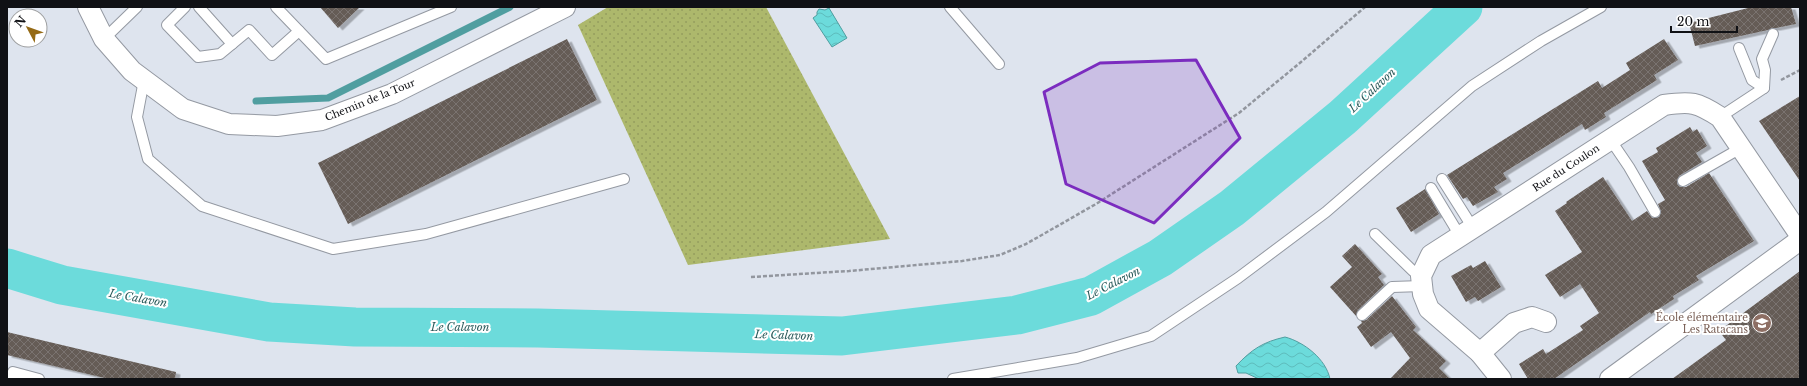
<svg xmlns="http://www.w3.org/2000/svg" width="1807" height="386" font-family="'Libre Baskerville',serif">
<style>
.grass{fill:url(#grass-dots)}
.water{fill:url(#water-waves);stroke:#509ea0}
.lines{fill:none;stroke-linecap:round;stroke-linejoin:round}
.stream{stroke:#509ea0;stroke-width:7}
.river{stroke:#6cdbdb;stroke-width:39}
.building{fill:url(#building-cross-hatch);filter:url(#shadow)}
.lane-casing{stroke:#9499a2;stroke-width:12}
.street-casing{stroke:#9499a2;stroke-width:22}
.path{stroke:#92969e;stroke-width:2.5;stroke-dasharray:4 2;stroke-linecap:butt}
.lane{stroke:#fff;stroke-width:10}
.street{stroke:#fff;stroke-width:20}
.marked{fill:#7b2cbf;fill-opacity:0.2;stroke:#7b2cbf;stroke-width:3;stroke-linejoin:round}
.labels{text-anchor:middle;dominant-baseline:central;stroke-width:4;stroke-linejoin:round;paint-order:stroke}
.street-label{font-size:10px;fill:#101115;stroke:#fff}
.education-label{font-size:10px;fill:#785e54;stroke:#fff;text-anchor:end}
.water-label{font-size:11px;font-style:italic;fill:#2a5a5a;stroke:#fff}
</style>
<defs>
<pattern id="grass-dots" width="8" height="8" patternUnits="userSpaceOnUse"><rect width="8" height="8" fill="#adb86c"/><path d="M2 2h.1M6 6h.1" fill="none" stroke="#949d5d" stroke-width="1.8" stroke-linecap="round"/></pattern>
<pattern id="water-waves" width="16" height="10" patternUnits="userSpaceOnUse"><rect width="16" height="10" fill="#6cdbdb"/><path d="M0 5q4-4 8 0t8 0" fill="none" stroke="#5dbbbb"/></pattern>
<pattern id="building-cross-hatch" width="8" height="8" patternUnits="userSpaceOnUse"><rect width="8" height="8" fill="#655c56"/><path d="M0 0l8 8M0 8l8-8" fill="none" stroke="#7a736f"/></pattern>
<filter id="shadow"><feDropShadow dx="4.5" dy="2.5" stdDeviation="0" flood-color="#0004"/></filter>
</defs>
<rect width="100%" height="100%" fill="#dee4ee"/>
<!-- grass -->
<path class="grass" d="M608 7H766L890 239 688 265 578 25Z"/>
<!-- water -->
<g class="water">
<path d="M829 8 847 38 832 47 813 18 817 15V12L819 9 825 10Z"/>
<path d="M1285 337C1304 342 1326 359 1330 379H1259L1246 373H1238L1236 366C1252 349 1263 342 1285 337Z"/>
</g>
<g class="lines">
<!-- stream -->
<path class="stream" d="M256 101 328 98 510 7"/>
<!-- river -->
<path class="river" d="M7 268 62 285 269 322 355 327 538 328 842 336 1017 315 1091 296 1160 258 1232 208 1343 117 1463 7"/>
</g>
<!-- building -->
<g class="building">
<path d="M320 7H360L338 28Z"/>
<path d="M1752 7H1791L1796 24 1776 28H1772L1768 30 1695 46 1689 23Z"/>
<path d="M567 39 597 100 348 224 318 163Z"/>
<path d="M1664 39 1678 60 1654 75 1657 80 1604 113 1606 117 1585 130 1582 124 1503 173 1507 179 1494 187 1498 192 1473 206 1467 197 1463 199 1447 175 1598 81 1602 88 1630 70 1626 63Z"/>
<path d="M1800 96V181L1759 121Z"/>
<path d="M1690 127 1693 132 1697 129 1707 146 1696 153 1702 162 1679 176 1677 181V184L1680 187H1686L1709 173 1754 241 1696 276 1699 280 1673 296 1674 299 1651 314 1650 312 1554 379H1528L1519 364 1543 349 1546 354 1583 330 1580 326 1599 313 1580 284 1560 297 1545 275 1582 252 1555 211 1567 203 1566 202 1603 177 1632 221 1647 211 1652 218 1659 217 1661 212 1658 204 1665 200 1642 161 1658 152 1656 148Z"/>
<path d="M1425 189 1439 214 1411 232 1396 208Z"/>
<path d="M1355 244 1382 274 1378 277 1384 285 1358 310 1356 316 1330 287 1352 267 1342 256Z"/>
<path d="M1485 261 1501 287 1478 301 1475 297 1466 302 1451 276 1471 265 1473 268Z"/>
<path d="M1800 271V379H1672L1726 340 1719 331Z"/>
<path d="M1392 296 1416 327 1413 330 1446 361 1439 368 1450 379H1390L1410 358 1391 332 1371 347 1357 327 1362 323 1361 321 1366 320Z"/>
<path d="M7 332 176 372 175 379H109L7 355Z"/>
</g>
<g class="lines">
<!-- lane casing -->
<g class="lane-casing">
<g id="lane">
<path d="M185 7 167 25 198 57 220 54 249 30 272 55 299 31"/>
<path d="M199 7 232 44"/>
<path d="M276 7 326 59 451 7"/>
<path d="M950 7 999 64"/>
<path d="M104 39 137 7"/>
<path d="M144 80 137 117 148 159 202 206 333 249 426 234 624 179"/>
<path d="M1764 88 1765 70 1762 59 1773 34"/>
<path d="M1720 117 1764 88 1752 80 1739 48"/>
<path d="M1610 139 1629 167 1655 212"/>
<path d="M1442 179 1473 228"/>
<path d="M1683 181 1741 148"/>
<path d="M1431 188 1460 236"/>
<path d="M1375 234 1413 271 1421 276"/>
<path d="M1362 315 1392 287 1422 286"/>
<path d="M10 379 13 372 39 379"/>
<path d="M953 379 1077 358 1151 336 1238 278 1326 212 1472 86 1541 41 1601 7"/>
</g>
</g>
<!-- street casing -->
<g class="street-casing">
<g id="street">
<path d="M88 7 104 39 132 71 183 109 229 124 277 126 322 120 392 94 565 7"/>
<path d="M1480 353 1514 323 1532 317 1546 322"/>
<path d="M1501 379 1480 353 1429 309 1423 294 1421 276 1431 255 1664 105C1691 101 1697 102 1720 117L1800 235"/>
<path d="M1610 379 1800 240"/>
</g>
</g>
<!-- path -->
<g class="path">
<path d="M1781 80 1800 70"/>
<path d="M751 277 849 271 962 261 1000 255 1026 244 1096 204 1239 113 1301 62 1365 7"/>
</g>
<!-- lane -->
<use href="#lane" class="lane"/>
<!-- street -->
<use href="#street" class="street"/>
</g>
<!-- marked area -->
<path class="marked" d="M1196 60 1240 138 1154 223 1066 184 1044 92 1100 63Z"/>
<!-- icons -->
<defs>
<g id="school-disc" transform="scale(1)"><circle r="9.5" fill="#8d6e63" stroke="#fff"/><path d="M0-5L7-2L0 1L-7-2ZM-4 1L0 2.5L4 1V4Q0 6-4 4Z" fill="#fff"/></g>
</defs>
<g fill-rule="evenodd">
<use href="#school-disc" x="1762" y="323"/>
</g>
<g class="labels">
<!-- street labels -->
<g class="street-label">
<text transform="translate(370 100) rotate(-22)">Chemin de la Tour</text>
<text transform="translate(1566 168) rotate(-33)">Rue du Coulon</text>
</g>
<!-- education labels -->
<g class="education-label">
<text x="1748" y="317">École élémentaire<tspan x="1748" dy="12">Les Ratacans</tspan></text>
</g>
<!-- water labels -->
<g class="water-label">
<text transform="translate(1372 90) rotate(-43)">Le Calavon</text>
<text transform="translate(1113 283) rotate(-27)">Le Calavon</text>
<text transform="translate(138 298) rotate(10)">Le Calavon</text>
<text x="460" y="327">Le Calavon</text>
<text transform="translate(784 335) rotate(2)">Le Calavon</text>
</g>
</g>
<!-- border -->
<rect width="1807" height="386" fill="none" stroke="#101115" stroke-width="16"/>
<!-- north arrow -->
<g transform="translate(28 28) rotate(311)"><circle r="19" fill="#ffffff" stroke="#9fa0a1"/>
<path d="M0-3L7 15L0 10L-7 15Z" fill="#956a15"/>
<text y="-6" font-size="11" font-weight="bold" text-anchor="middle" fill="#101115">N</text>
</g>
<!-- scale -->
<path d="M1671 26v6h66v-6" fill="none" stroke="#101115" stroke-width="2"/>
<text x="1677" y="26" font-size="12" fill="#101115" stroke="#ffffff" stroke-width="3" paint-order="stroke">20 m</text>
</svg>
